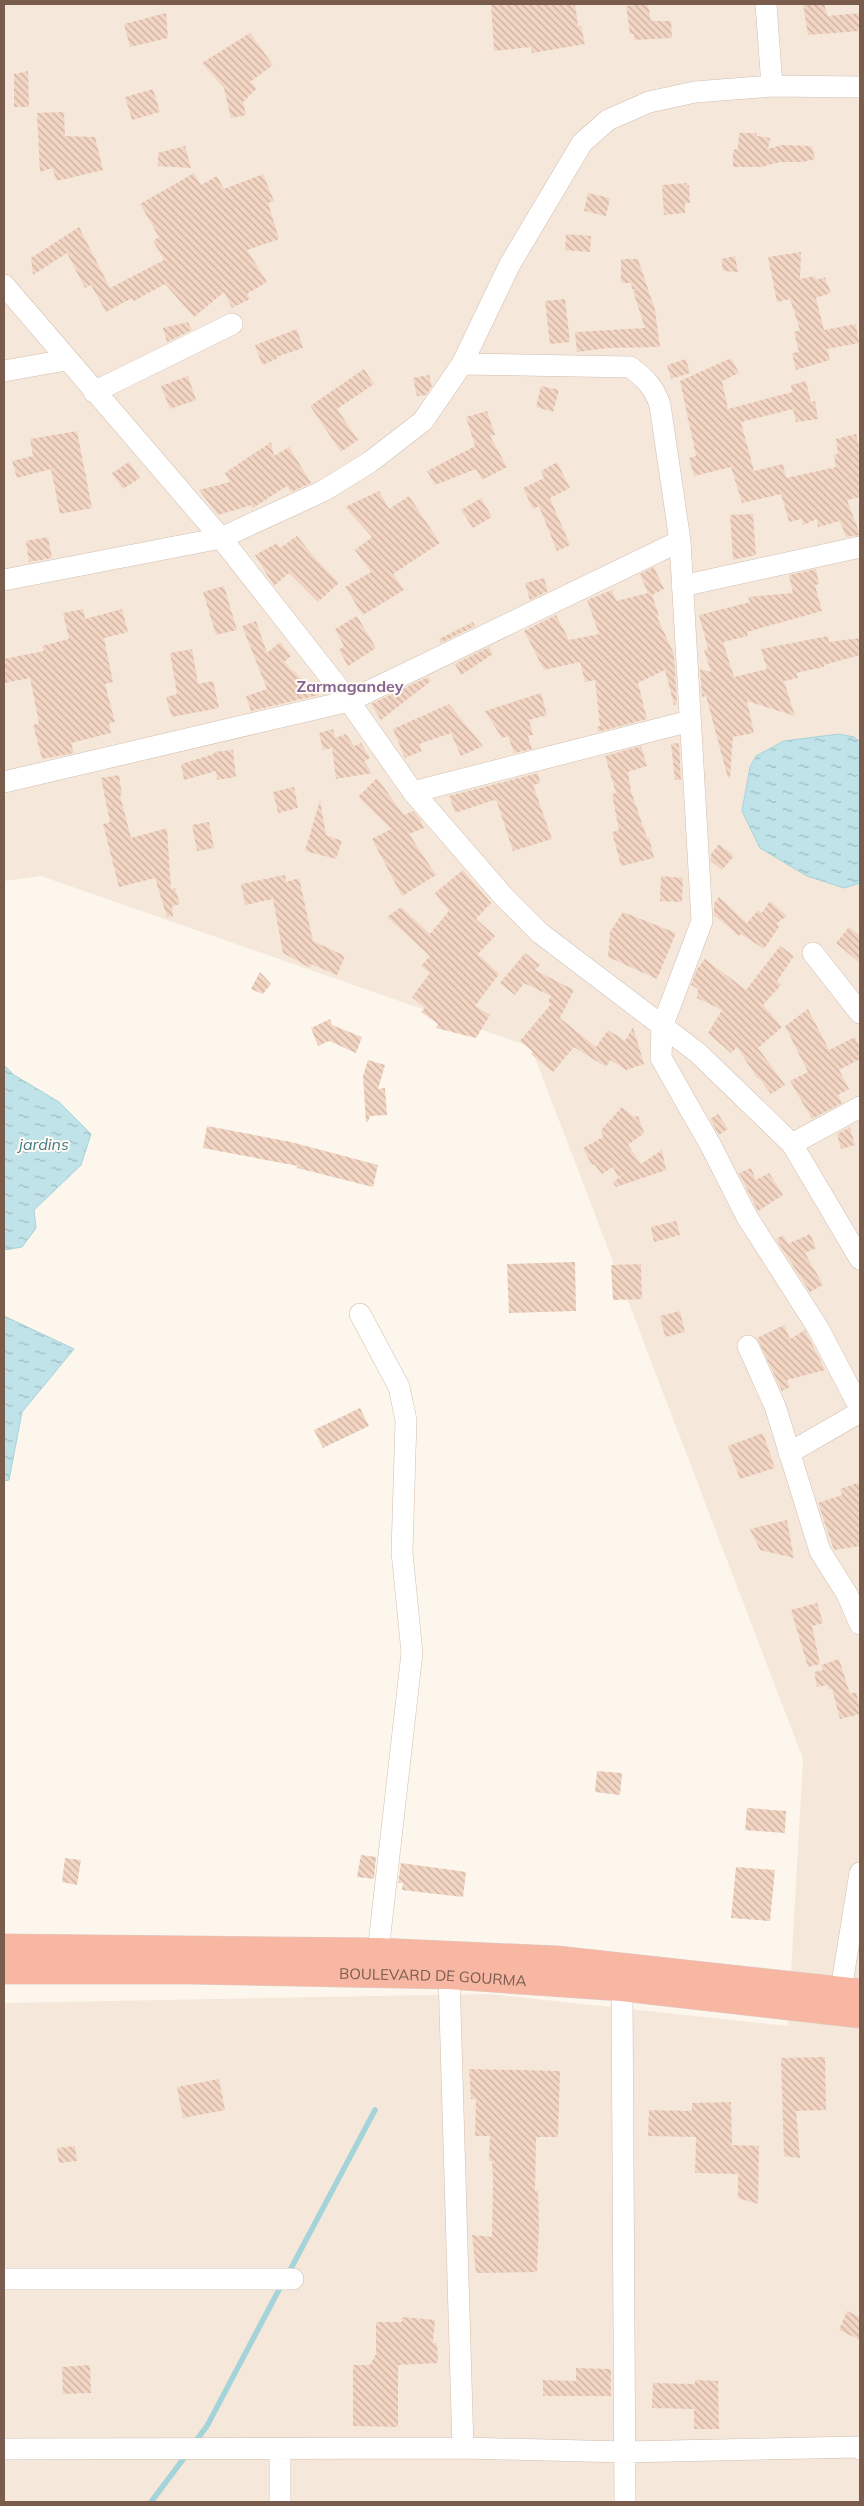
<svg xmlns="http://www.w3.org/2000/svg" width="864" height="2506" font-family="Mulish,sans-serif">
	<defs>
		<pattern id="water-ripples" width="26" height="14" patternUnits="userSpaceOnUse" patternTransform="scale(1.25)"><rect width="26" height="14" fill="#bfe3e8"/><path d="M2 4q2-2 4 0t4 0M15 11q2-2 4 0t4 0" fill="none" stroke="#a0bbbe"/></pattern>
		<pattern id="building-back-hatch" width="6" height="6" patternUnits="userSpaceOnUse" patternTransform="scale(1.25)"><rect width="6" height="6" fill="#f3d5c3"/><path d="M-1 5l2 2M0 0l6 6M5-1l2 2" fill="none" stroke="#cab0a1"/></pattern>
	</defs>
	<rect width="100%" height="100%" fill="#fdf6ec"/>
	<path fill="#f5e8da" d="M4,4h856v2498h-856v-499l486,-9 298,32 15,-267 -272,-712 -490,-171 -37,5z"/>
	<path fill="url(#water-ripples)" stroke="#a5d3da" d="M839,734l15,3 6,5v141l-16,5 -37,-12 -47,-28 -18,-37 8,-44 6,-11 28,-15z
		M4,1065l10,10 45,27 32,32 -10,31 -47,45 2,18 -14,19 -18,3z
		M4,1316l70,33 -52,63 -13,68 -5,1z"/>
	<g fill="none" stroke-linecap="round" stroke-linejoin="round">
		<path stroke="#a5d3da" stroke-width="5.5" d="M288,2274l87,-164
			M195,2442l12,-16 75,-142
			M151,2502l36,-48"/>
	</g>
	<path fill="url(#building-back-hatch)" d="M491,4h84l3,22h3l4,18 -53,9 -1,-6 -37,4z
		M648,4l3,17h20l1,17 -38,2v-6h-4l-4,-28z
		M803,4h21l4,12 32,-3v18l-52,4z
		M166,13l2,25 -38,9 -6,-23z
		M250,33l23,32 -23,17 7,6 -14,14 3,13 -15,3 -7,-30 -22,-25z
		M28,71l1,36h-15v-33z
		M153,89l7,23 -28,8 -7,-23z
		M64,112l1,24 30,1 8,33 -46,11 -5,-13 -12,4 -3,-59z
		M739,133h17l1,3 13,2 -2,11 14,-4 30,1 3,13 -12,3h-23l-19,5h-28v-17l5,-1z
		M185,146l6,22 -33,-2v-13z
		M194,173l7,12 16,-9 7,13 39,-15 11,27 -6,2 11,36 -32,11 20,32 -20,12 3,5 -18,9 -8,-16 -30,25 -29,-33 -31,17 -2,-3 -26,14 -15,-27 -6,3 -18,-35 -34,22 -2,-17 48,-31 31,61 54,-28 -11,-19 6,-4 -19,-33z
		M687,183l-1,3 3,-1 1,18h-5v10l-21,2 -2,-30z
		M588,193l22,5 -4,18 -22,-5z
		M566,234l25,2 -1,16 -25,-2z
		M801,252l-1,27 15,-3 1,4 9,-3 6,16 -15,5 8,32 32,-6 3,19 -32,6 3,11 -34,10 -4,-17 7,-1 -5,-20 6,-2 -10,-31 -13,3 -9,-45z
		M735,256l3,16 -15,-1 -2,-12z
		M621,259h17l17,51 5,37 -53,1 -30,4 -2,-20 70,-4 -12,-37 4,-1 -5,-1 -1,-6h-10z
		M565,299l5,43 -20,2 -5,-43z
		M188,322l4,8 -25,12 -4,-14z
		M297,329l6,19 -27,9 1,2 -15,6 -7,-20z
		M731,358l8,15 -17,8 6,28 64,-17 -1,-7 15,-4 5,21 4,-1 3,18 -22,3 -3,-13 -52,13 13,49 29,-7 3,14 50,-11 -2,-12 4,-1 -2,-15 20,-5 4,16v47l-13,3 13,35 -14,2 -6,-16 -22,6 -1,-8 -14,6 -1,-6 -13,3 -8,-28 -39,9 -11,-36 -37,9 -5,-18 7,-2 -16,-75z
		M686,359l4,14 -19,6 -4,-14z
		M364,369l10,15 -37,25 21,31 -17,12 -31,-46z
		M429,375l3,11 -6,9 -9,1 -4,-18z
		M188,376l8,24 -26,9 -9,-23z
		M541,386l18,4 -6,22 -17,-5z
		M487,411l8,24 -5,1 17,31 -25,13 -6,-11 -41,16 -8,-14 48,-25 -9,-29z
		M77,431l15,77 -32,6 -9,-45 -34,9 -5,-17 21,-5 -3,-17z
		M271,442l3,14 15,-9 22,36 -20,9 -4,-6 -34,22 -1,-3 -34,10 -19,-25 31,-8 -5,-9z
		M129,462l11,16 -17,11 -11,-16z
		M557,462l13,26 -20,10 20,47 -13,6 -18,-45 -6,3 -10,-21 21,-10 -3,-7z
		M379,491l10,18 20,-13 31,47 -47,31 11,16 -41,25 -18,-28 26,-15 -16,-22 17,-13 -27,-30z
		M481,498l11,19 -19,11 -12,-18z
		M753,514l3,41 -23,5 -3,-45z
		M297,536l17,21 25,26 -21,19 -29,-29 -15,13 -19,-31 22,-12 3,5z
		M48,537l4,21 -23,4 -3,-21z
		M654,567l10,22 -12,6 7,21 -2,1 17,37 3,50 -3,1 -9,-35 -27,13 9,36 -49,13 -1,-5 3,-1 -5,-46 -10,2 -5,-20 -36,8 -20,-39 32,-16 13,25 30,-6 -12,-34 25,-10 4,11 32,-8 -8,-19z
		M816,569l3,15 -4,1 7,26 -75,21 1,4 -25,6 11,35 33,-8 -6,-20 67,-13 1,6 31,-4v17l-36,10v2l-28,6 2,5 -14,3 11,35 -48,-15 7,32 -21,4 -3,41h-2l-22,-82 -4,1 -2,-28 11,3 -7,-22 4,-1 -9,-34 51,-13 -2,-5 45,-4 -4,-18z
		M544,578l4,13 -18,9 -5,-17z
		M224,586l13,44 -21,5 -13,-43z
		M83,609l2,10 37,-10 6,23 -24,6 9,44 -8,2 10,38 -6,1 2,10 -40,10 3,10 -32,6 -9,-34 6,-2 -9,-45 -26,5v-24l40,-8 -2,-5 27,-7 -6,-26z
		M357,616l19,32 -28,18 -9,-16 5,-4 -9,-17z
		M256,621l11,32 13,-11 11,14 -7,6 35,33 -68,16 -5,-15 21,-7 -25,-63z
		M473,622l2,4 -34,17 -2,-4z
		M489,647l4,7 -32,21 -6,-11z
		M192,649l6,35 15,-3 6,27 -47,9 -6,-20 11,-3 -7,-41z
		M428,677l3,4 -50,39 -10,-16z
		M541,693l6,22 -18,5 4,15 -5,1 4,13 -18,4 -6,-17 -6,2 -17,-27z
		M449,704l34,42 -22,10 -10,-23 -32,11 3,7 -17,7 -12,-29z
		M333,729l2,9 11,-4 8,12 7,-3 9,15 -6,3 8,12 -36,6 -4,-31 -9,2 -4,-17z
		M679,743l2,37h-6l-4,-36z
		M641,746l6,20 -19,6 3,19 16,47 2,-1 5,21 -33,8 -9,-34 7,-2 -7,-36 4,-1 -11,-37z
		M233,750l3,27 -19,3 -1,-9 -32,9 -3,-16 33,-10v-2z
		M538,773l2,10 -7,2 19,54 -39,12 -16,-49 -3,-2 -39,13 -6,-17z
		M119,775l3,20h-2l11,43 36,-10 4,61 4,-1 5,16 -8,2 1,10 -6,1 -12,-39 -36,9 -16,-63 7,-2 -9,-44z
		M377,778l27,37 9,-4 7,8 4,9 -15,6 27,41 -34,21 -30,-57 19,-10 -33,-32z
		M294,787l4,21 -20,5 -5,-21z
		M320,800l6,35 16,6 -6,18 -31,-8z
		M209,822l5,26 -17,3 -5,-26z
		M719,844l15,12 -12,14 -11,-9v-7z
		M463,870l28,33 -15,16 19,17 -17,18 21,20 -24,32 15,9 -14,23 -40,-10 2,-4 -17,-12 4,-4 -13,-11 18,-24 -9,-7 9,-10 -43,-39 14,-10 29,27 19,-23 -14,-18z
		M285,875l1,7 13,-4 14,63 32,15 -8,19 -26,-11 -1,4 -27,-15 -10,-54 -28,6 -4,-21z
		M661,876l22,2 -1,24 -22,-1z
		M719,897l28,26 11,-13 4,3 8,-12 17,15 -10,7 2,4 -15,22 -23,-15 -2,2 -25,-21v-11z
		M623,912l53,21 -19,46 -49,-22 2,-25z
		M849,927l11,9v27l-24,-20z
		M780,946l14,10 -17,25 4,4 -18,20 19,22 -24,21 27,37 -14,9 -11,-15h-2l-21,-32 -6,6 -23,-20 14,-23 -25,-12 1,-9 -7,-4 6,-16 8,-10 41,31z
		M525,953l15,12 -5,5 39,20 -14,28 36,29 12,-17 17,11 8,-14 11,37 -18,6 -16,-10 -4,7 -32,-20 -21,25 -22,-18 2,-2 -13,-11 31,-37 -3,-2 3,-6 -27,-13 -9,12 -15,-12z
		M260,972l11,12 -8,10 -12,-5z
		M808,1009l21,41 26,-13 5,11v11l-21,11 10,19 -11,6 4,8 -30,16 -22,-38 18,-9 -23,-46z
		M330,1019l2,6 30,12 -6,16 -27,-12 -11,5 -7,-18z
		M368,1060l17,5 -7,24 7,-1 2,27 -17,1 -2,6h-2l-3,-46z
		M622,1107l12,10 4,-1 6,17 -16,12 13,19 21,-14 4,20 -50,17 -3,-5 13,-9 -8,4 -5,-10 -11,7 -8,-10 -2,1 -9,-17 20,-11 -2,-7z
		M718,1114l10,15 -9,6 -9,-16z
		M207,1126l84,16 87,23 -5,22 -76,-19 1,-2 -95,-18z
		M850,1127l5,18 -14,4 -4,-15z
		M751,1168l5,12 13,-7 14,22 -25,16 -19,-38z
		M676,1221l4,14 -26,7 -3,-15z
		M810,1234l6,14 -11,5 18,32 -13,7 -34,-53 7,-4 5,9z
		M575,1262l1,49 -67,2 -2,-49z
		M641,1264l1,35 -29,1 -2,-35z
		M680,1311l5,21 -20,5 -5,-21z
		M784,1325l6,14 15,-9 20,40 -38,10 3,7 -8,4 -25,-53z
		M360,1408l9,18 -46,22 -9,-18z
		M763,1433l12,35 -35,11 -12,-33z
		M860,1482v64l-26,4 -16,-47 24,-8 -2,-6z
		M787,1520l7,38 -34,-8 -10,-21z
		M817,1603l6,20 -11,3 8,38 -12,3 -17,-57z
		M839,1659l11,35 6,-2 4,16v6l-20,5 -8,-30 -3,1 -2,-5 -10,2 -3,-15 9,-2 -2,-5z
		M597,1771l25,2 -2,22 -25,-3z
		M747,1808l39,3 -1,22 -40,-3z
		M361,1855l15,2 -2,22 -17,-2z
		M65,1858l16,2 -4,25 -15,-3z
		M401,1863l65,9 -3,25 -61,-7 1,-7h-5z
		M736,1867l39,3 -5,51 -39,-3z
		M825,2057l1,53 -30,1 4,47 -16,-2 -3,-98z
		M469,2069l91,2 -2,66h-22l-1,54h3l1,35 -2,46 -61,1 -4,-38 20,2 1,-58 -1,-18h-3l1,-25h-15l1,-37h-5z
		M219,2079l6,31 -42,8 -6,-31z
		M731,2102l1,43 27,1 -1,58 -20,-6v-24l-43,-1 1,-36 -48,-1 1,-26 43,1v-8z
		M75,2146l2,15 -18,2 -2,-15z
		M847,2311l13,6v23l-21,-10z
		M402,2317l33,3 -2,23h4l1,20 -40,2v62l-45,-1v-61h17l6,-11v-32h26z
		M90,2365l1,28 -28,1 -1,-27z
		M576,2368l35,1v27h-68v-16l33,1z
		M695,2380l23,1 1,48h-25v-20l-42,-1 1,-25 42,1z"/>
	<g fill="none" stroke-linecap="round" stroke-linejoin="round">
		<defs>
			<path id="minor" d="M766,4l6,82
				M4,285l217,253 128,163 64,91 92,106 35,35 158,120 94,91 68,115
				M462,364l168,3c15,11 24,20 30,38l20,136 22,380 -40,106 -1,31 50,88 36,71 71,111 42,80
				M4,371l62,-11
				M94,392l138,-68
				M4,580l217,-42 102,-47 47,-29 53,-41 39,-57 48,-100 72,-121 26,-23 41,-18 46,-10 77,-6 88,1
				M682,586l178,-39
				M4,782l345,-81 331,-160
				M413,792l277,-71
				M813,953l47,60
				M792,1144l68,-37
				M360,1314l39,73 7,33 -4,132 10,101 -34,299
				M748,1346l27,60 45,145 27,43 13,30
				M789,1453l71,-41
				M449,1975l14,473
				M622,1987l3,515
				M841,1990l19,-117
				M4,2279h289
				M4,2449l459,-1 161,4 234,-5 2,2
				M280,2502v-53"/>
			<g id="highway">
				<path d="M4,1948l374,4 179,8 303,33"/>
				<path id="s1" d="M4,1970h186l259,5 173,12 238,27"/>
			</g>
		</defs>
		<use href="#minor" stroke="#d1beb0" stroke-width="22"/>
		<use href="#highway" stroke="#dad1cd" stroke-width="29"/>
		<use href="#minor" stroke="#fff" stroke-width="21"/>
		<use href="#highway" stroke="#f7b7a3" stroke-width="28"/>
	</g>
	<g text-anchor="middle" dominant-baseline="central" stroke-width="4" stroke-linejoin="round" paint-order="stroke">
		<g font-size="15" fill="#7a5c4d" stroke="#fffaf3">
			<text stroke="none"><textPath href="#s1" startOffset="429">BOULEVARD DE GOURMA</textPath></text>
		</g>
		<g font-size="16" font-weight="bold" fill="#846695" stroke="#fffaf3">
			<text x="350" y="686">Zarmagandey</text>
		</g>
		<g font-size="16" font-style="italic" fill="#437c86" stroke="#fffaf3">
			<text x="44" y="1144">jardins</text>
		</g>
	</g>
	<rect width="864" height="2506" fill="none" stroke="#7a5c4d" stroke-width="10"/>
</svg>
